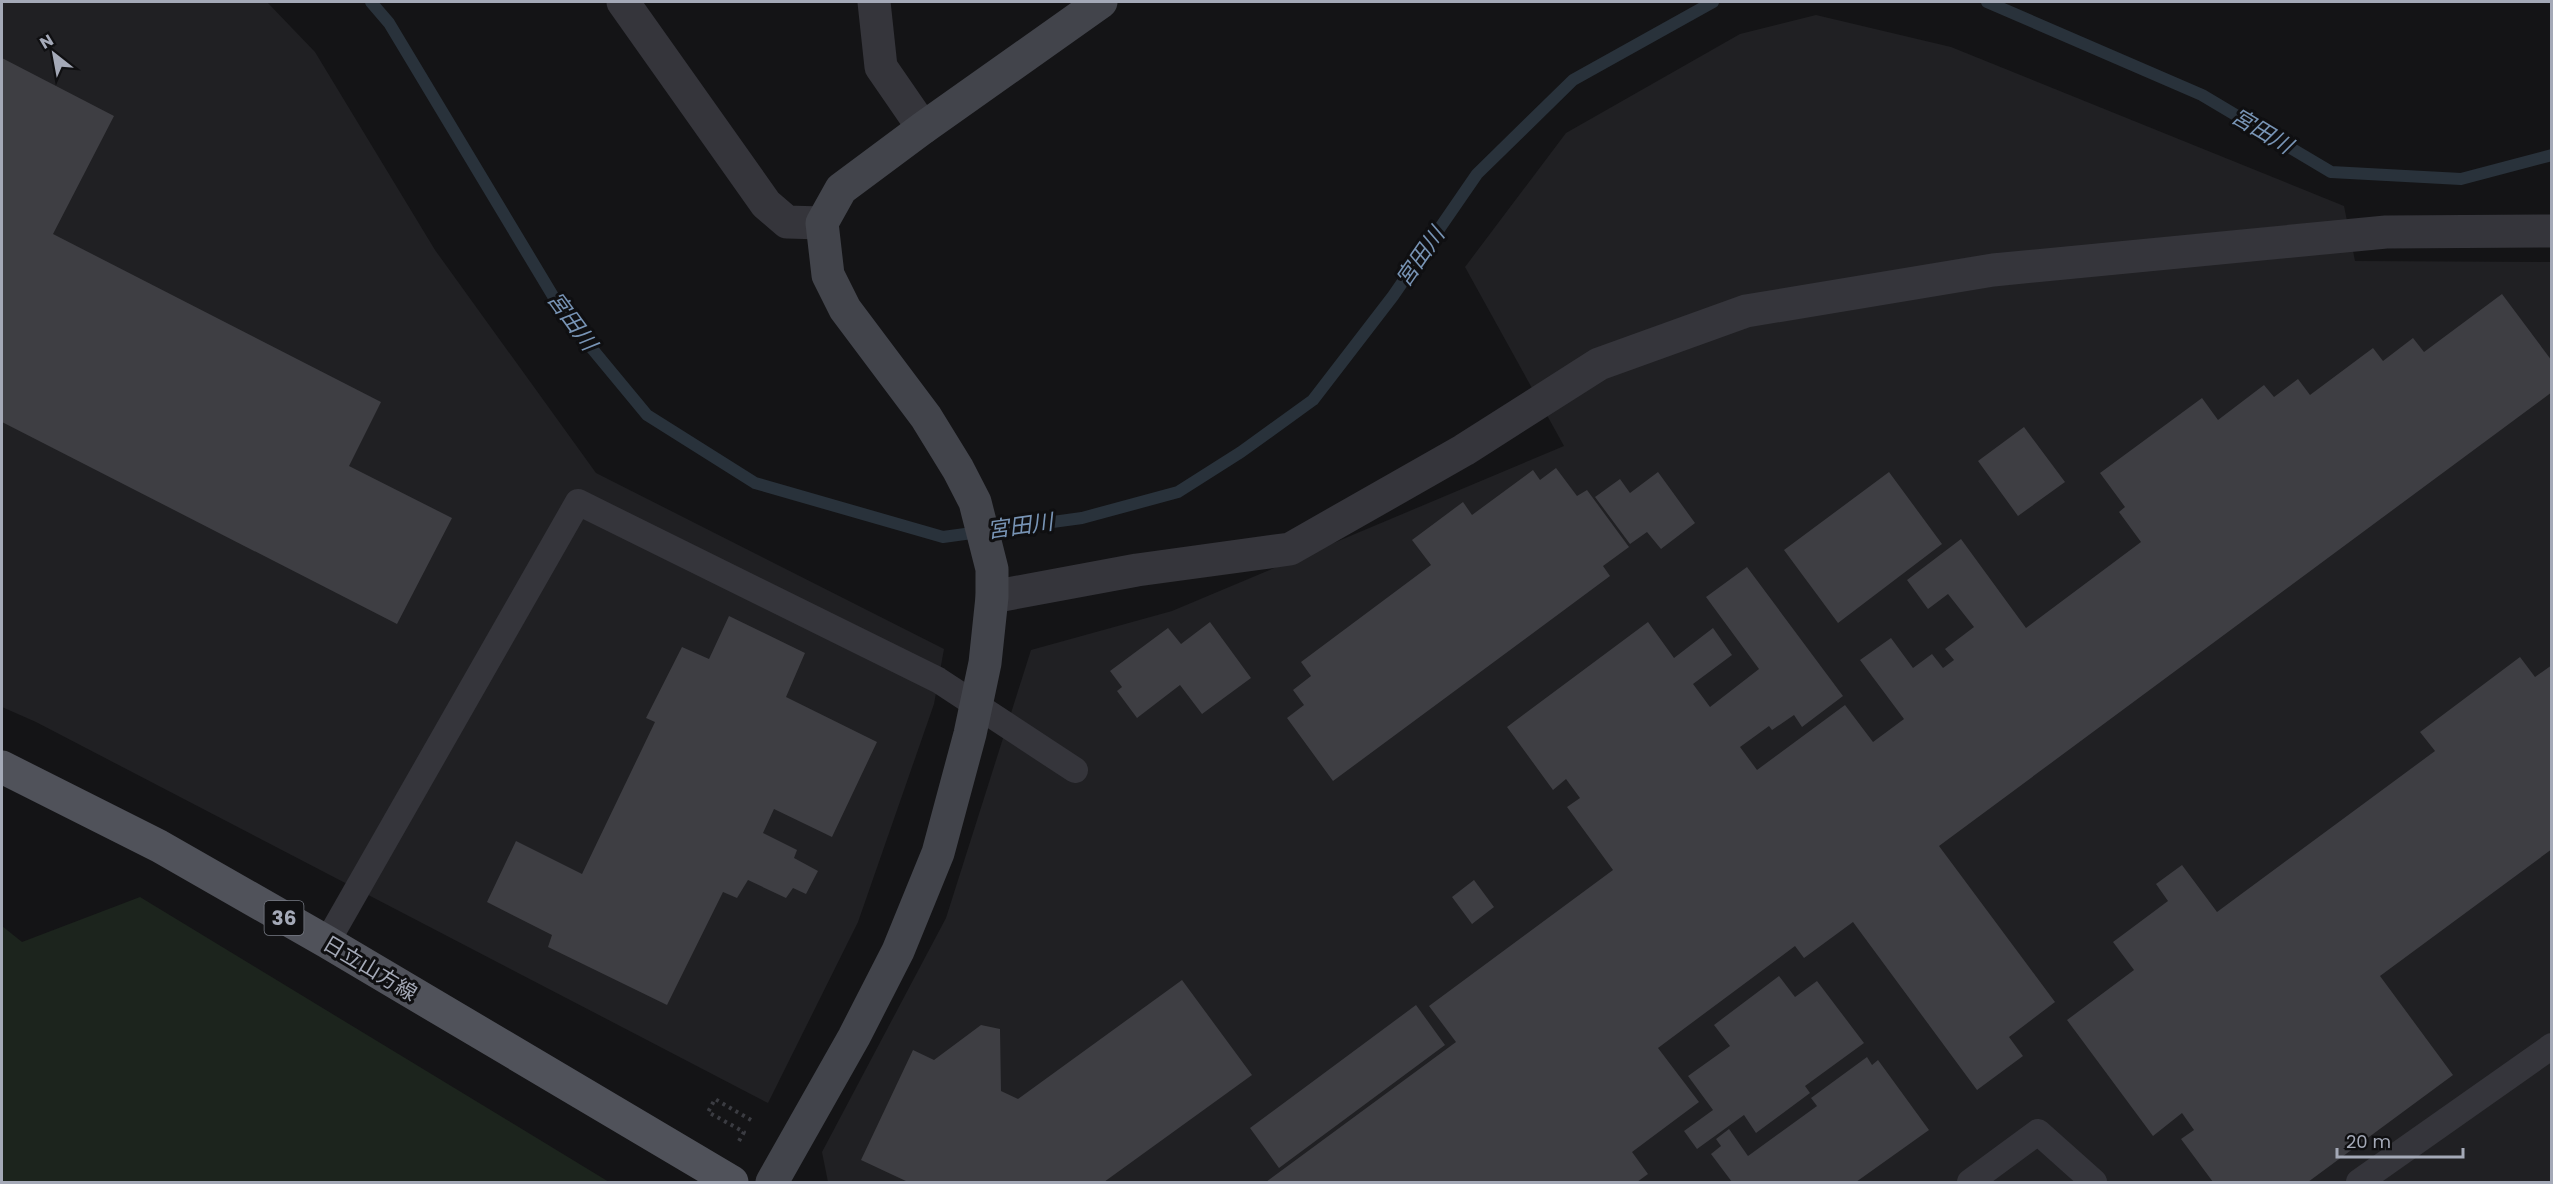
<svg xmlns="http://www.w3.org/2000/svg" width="2553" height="1184" font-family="Poppins,'Noto Sans JP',sans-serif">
	<rect width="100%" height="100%" fill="#141416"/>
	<path fill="#202023" d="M2,2h265l48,50 120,198 161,223 348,176 -10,55 -76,218 -90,181 -732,-381 -34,-15z
		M1816,15l135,32 393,159 11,55 196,1v920h-1723l-6,-30 124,-234 85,-268 141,-39 392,-165 -99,-179 101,-134 174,-99z"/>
	<path fill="#1c241d" d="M140,897l469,285h-607v-256l20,16z"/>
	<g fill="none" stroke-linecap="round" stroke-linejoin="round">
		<path stroke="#29323b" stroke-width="12" d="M371,2l18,21 176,293 82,99 108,68 188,54 139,-19 96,-26 63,-40 72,-52 80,-104 84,-122 96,-94 140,-78
			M1987,2l215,93 129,77 130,7 91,-24"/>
	</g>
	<path fill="#3e3e43" d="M2,58l112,58 -61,118 328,168 -32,64 103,52 -55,106 -395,-202z
		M2502,294l50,67v31l-613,454 116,156 -46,35 14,19 -46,34 -124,-168 -49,36 -9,-12 -137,102 41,54 -67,50 16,22 -11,8h-371l190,-140 -27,-36 184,-136 -46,-63 13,-9 -14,-19 -13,11 -46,-63 141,-105 26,36 39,-30 19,27 -39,29 17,23 49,-38 -53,-72 41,-30 96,129 -41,31 -8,-12 -22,15 -3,-4 -29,21 17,23 88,-65 28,37 31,-23 -44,-59 31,-22 22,30 19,-14 11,14 11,-8 -9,-11 29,-22 -26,-33 -20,15 -21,-29 54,-41 65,89 115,-86 -22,-30 6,-5 -25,-34 102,-75 16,22 46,-35 10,12 24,-18 12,16 63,-47 10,13 30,-23 11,14z
		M2024,427l41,55 -47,34 -40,-55z
		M1556,468l21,28 10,-6 42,57 -26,19 7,10 -277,205 -46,-63 17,-13 -11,-15 18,-14 -10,-14 130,-97 -19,-25 51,-38 9,13 61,-45 7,10z
		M1658,472l37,51 -34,26 -14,-17 -17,12 -35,-47 25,-18 10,14z
		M1889,472l53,72 -104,79 -54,-73z
		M729,616l76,37 -19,44 91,45 -45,95 -58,-28 -11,24 34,17 -3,8 24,13 -12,23 -13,-6 -7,10 -38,-18 -11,18 -14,-6 -56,113 -119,-58 4,-12 -65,-33 29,-61 66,33 73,-152 -9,-4 36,-71 27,12z
		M1210,622l41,56 -49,36 -22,-29 -43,33 -20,-27 5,-4 -12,-16 58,-43 13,16z
		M2520,657l15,20 17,-12v184l-172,127 73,99 -145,107h-95l-32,-43 13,-9 -12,-17 -29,23 -86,-116 67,-50 -21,-28 55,-41 -12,-17 26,-19 35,47 218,-161 -15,-19z
		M1474,880l20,27 -22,17 -20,-27z
		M1779,976l16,21 22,-16 47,62 -59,43 5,7 -54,40 -12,-18 -47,34 -13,-18 29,-21 -25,-34 42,-30 -16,-21z
		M1182,980l70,95 -148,107h-196l-47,-22 52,-110 21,10 47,-35 19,4 1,62 17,8z
		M1416,1005l29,40 -166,123 -29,-40z
		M1867,1057l5,8 6,-5 51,70 -73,52h-124l-21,-28 10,-8 -5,-7 13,-10 19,27 69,-50 -6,-8z"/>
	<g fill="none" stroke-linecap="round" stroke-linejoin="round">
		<path stroke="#3b3c42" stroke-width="4" stroke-dasharray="3 4.5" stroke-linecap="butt" d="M739,1141l5,-9 -36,-20 7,-13 36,21"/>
		<path stroke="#35353b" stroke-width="26" d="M327,942l251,-440 360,178 137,90
			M1970,1182l68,-50 56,50
			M2359,1182l193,-136"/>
		<path stroke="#35353b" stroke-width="33" d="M623,2l143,202 21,18 35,1
			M874,2l7,65 42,61
			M992,597l145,-27 153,-21 174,-99 135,-86 147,-53 247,-41 393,-38 166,-1"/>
		<path stroke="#42444b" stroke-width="33" d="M772,1182l82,-145 44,-86 40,-98 32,-119 15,-71 7,-66v-28l-17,-67 -17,-33 -32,-52 -81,-108 -17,-34 -6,-52 19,-34 82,-61 178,-126"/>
		<path stroke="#50525a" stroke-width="33" d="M2,767l157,79 168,96 405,240"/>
	</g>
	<g text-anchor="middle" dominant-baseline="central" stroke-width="6" stroke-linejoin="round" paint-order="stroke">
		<rect fill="#0f0f11" stroke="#777b85" stroke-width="1.5" x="264.5" y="901" width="39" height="34" rx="4.5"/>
		<g font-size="20" font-weight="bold" fill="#a4a9b7">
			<text x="284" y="918">36</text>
		</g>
		<g font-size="21" fill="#a4a9b7" stroke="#0f0f11">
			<text transform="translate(370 968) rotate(31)">日立山方線</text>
		</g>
		<g font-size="22" font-style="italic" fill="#7894b5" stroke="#0f0f11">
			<text transform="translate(2262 131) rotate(31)">宮田川</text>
			<text transform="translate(1420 257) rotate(-55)">宮田川</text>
			<text transform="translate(572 321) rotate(54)">宮田川</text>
			<text transform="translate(1020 526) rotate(-8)">宮田川</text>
		</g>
	</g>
	<rect width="2553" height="1184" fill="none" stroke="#a4a9b7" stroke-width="6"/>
	<g transform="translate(54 54) rotate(329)" stroke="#0f0f11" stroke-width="4.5" paint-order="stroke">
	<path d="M0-4.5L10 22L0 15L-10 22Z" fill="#a4a9b7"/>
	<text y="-9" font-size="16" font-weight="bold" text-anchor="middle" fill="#a4a9b7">N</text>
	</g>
	<path d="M2337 1148v9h126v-9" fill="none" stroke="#a4a9b7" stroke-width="3"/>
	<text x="2346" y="1148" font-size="18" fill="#a4a9b7" stroke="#0f0f11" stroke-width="4.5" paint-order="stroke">20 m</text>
</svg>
